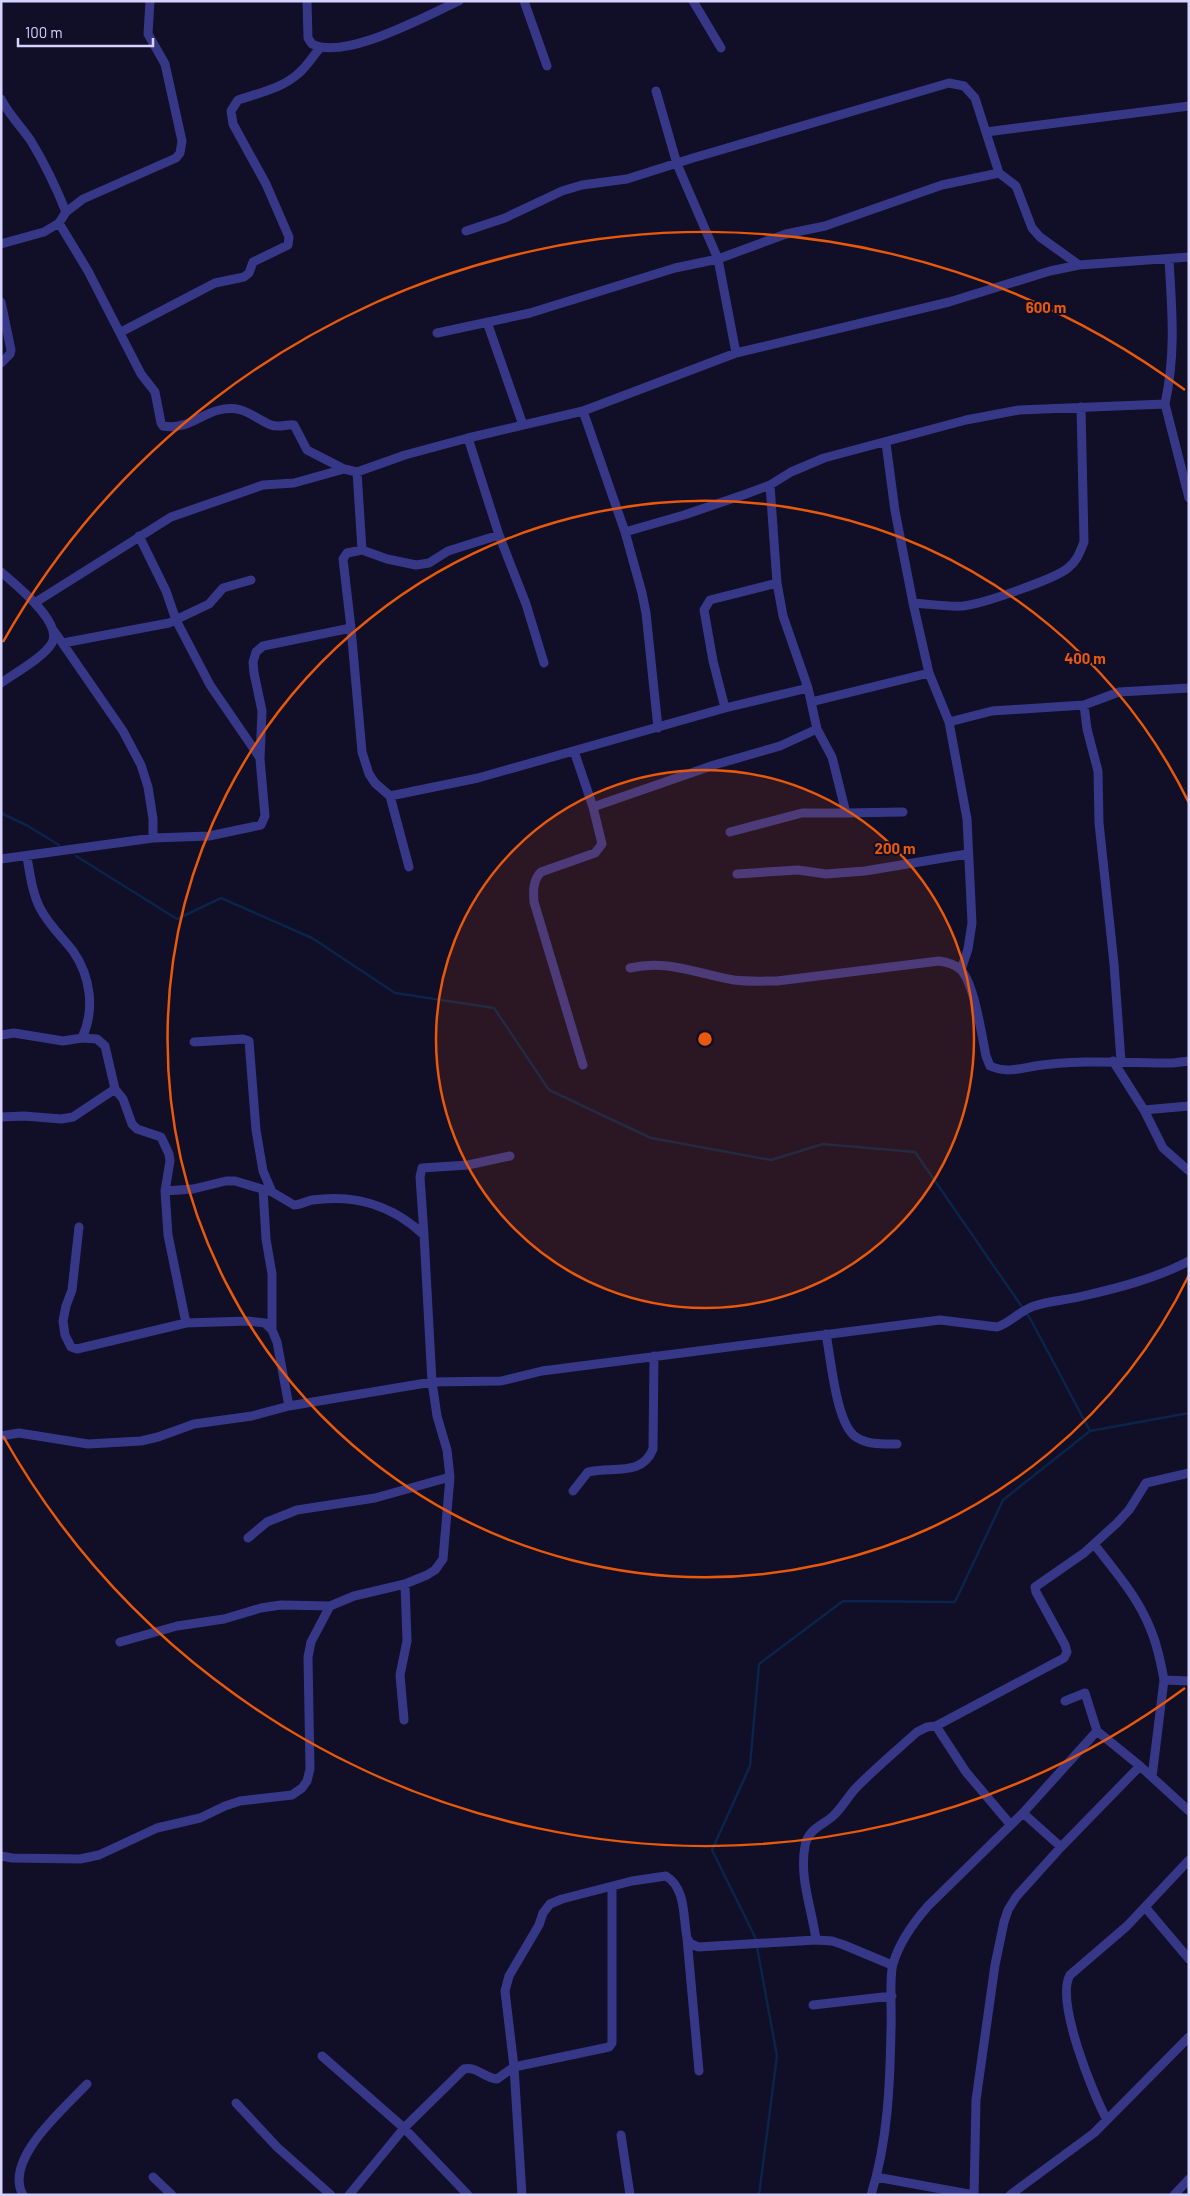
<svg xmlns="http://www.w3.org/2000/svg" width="1190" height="2196" font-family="Barlow,sans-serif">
	<rect width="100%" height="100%" fill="#110e27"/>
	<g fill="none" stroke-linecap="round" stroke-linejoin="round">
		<path stroke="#0a244a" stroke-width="2.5" d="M1,813l27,13 31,19
			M76,856l101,63 44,-21 91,40 83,55 99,15 55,82 102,48 120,22 52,-16 92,8 116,168 59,111
			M757,1941l-45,-91 38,-84 9,-102 84,-63 112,1 48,-102 87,-69 99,-18
			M757,1947l20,109 -18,139"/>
		<path stroke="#373788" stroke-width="9" d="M307,1l1,37 4,6c33,17 113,-28 147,-43
			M524,1l23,65
			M693,1l28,47
			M1,99c8,16 20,27 30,42 14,23 25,46 35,71
			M986,132l203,-26
			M999,173l17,13 16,42 8,9 39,28
			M59,223l29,48 53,103 14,18 6,31 2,3c24,4 36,-11 56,-16 24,-6 33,7 52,15 7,3 16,-1 23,0l13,25 37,19 13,3 5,78
			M466,231l39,-13 57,-27 20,-6 45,-6 66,-21 256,-75 15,3 11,12 24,75 -57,12 -117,41 -39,8 -68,25 -41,-95 -21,-73
			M1,244l43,-12 15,-9 7,-11 17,-13 93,-41 4,-5 2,-12 -17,-77 -17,-30 2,-33
			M1169,260c3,51 7,93 -4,144l-146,6 -53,10 -142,38 -33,14 -21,13 -24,9 -62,21 -59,17 -42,-121 153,-58 213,-51 101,-31 29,-6 110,-8
			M1,302l10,48 -1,4 -9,9
			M487,322l36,103
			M121,332l94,-49 29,-6 5,-4 4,-11 35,-17 1,-8 -23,-53 -33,-60 -2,-13 7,-11c21,-7 45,-12 61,-27 8,-7 14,-17 21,-25
			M437,333l93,-20 145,-45 43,-9 18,94
			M1165,404l24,94
			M886,443l9,68 18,92 16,70 20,49 18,97 5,104 -4,26 -7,21
			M357,472l48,-17 63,-17
			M625,532l17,61 4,20 12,115
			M499,535l27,69 18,59
			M139,536l27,55 10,29 34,65 50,73
			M1,572c14,12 62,50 51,71 -8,14 -37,30 -51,40
			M36,602l135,-85 92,-32 31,-2 50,-14
			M913,603c16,1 34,4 50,3 19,-2 92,-27 105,-38 9,-7 12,-16 16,-26l-3,-135
			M351,628l11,124 7,22 6,9 15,13
			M63,643l106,-20 40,-19 14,-16 28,-8
			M811,702l118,-29
			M1084,705l3,24 11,42 1,52 15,141 7,97
			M725,708l-12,-47 -9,-51 6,-10 67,-17
			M949,722l43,-11 92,-6 35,-13 70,-4
			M574,751l19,56 9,37 -7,9 -54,19c-8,8 -8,19 -7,30l49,163
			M593,807l121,-42 66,-19 37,-17
			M846,813l57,-1
			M730,832l72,-19h44l-14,-56 -15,-28 -9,-41
			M153,838l56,-2 52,-11 4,-9 -5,-57 2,-48 -8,-38 -1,-11 3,-10 7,-6 88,-18 -8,-69 4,-6 15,-3 25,9 29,6 13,-2 19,-12 51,-16 -31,-97 115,-27
			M27,857c3,17 5,35 13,51 8,16 22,29 33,43 18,26 22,59 9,87
			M1,859l152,-21v-19l-5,-32 -7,-22 -18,-34 -69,-100
			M409,867l-19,-71 88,-18 247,-70 83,-20 -25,-72 -6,-33 -7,-98
			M737,874l61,-4 28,4 39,-3 102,-17
			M630,968c38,-9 67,6 104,12 15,2 29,1 43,1l162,-20c8,1 15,3 21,8 14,12 22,68 26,87l4,10c16,7 29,3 45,0 46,-7 91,-3 138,-3l16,-2
			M1,1035l13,-2 49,8 19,-3 15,1 8,7 10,43 8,10 9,25 5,5 24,8 8,17 1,7 -5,30 3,44 18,88
			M194,1042l49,-3 6,2 7,89 7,41 9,21
			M1113,1061l31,49 19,38 26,23
			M1144,1110l45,-4
			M1,1117l23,-1 37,3 12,-2 42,-28
			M263,1190l3,49 6,35v56
			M79,1227l-7,63 -6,16 -3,15 2,14 6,12 6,2 109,-26 62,-2 17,2 7,7 5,12 12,64
			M424,1235l-4,-58 2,-9 46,-3 42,-9
			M826,1334c5,25 10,90 30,103 12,8 27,7 41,7
			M1,1436l18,-3 69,11 53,-3 17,-4 36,-13 58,-8 37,-10 143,-24 69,-1 41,-10 398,-51 57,7c14,-4 22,-16 37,-21 15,-5 33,-6 49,-10 35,-8 74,-18 106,-35
			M573,1491l15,-19c24,-6 54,5 65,-23l1,-93
			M248,1538l19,-16 30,-12 78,-12 75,-21
			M1094,1544c20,26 44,53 56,84 7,16 11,35 14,52
			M120,1642l57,-16 47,-7 37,-11 20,-3 49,1
			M1065,1701l20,-8 12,38 43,35 49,45
			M404,1720l-4,-45 7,-34 -2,-57
			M936,1726l30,46 44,52
			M1152,1777l12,-97 25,1
			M1023,1813l38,34
			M1,1856l11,2 68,1 19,-4 58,-27 43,-10 25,-12 15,-5 52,-6 10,-7 5,-7 3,-12 -2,-112 3,-15 19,-36 24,-10 51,-12 22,-9 8,-5 8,-11 7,-82 -3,-27 -10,-34 -5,-34 -8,-147c-32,-30 -68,-41 -112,-35 -6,1 -11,5 -18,5l-22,-13 -37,-11h-9l-33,8 -28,2
			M1145,1907l44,52
			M687,1938l12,133
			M816,1940c-4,-31 -17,-62 -11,-94 3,-17 17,-20 28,-30 8,-7 14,-18 22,-27 19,-20 41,-38 62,-57l10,-5 9,-1 128,-68 3,-6 -2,-7 -29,-53 -1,-5 49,-34 32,-29 13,-14 17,-27 43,-10
			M813,2005l79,-9
			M322,2056l82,72 64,67
			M236,2103l41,44 54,48
			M1107,2120c-14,-26 -52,-119 -37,-145l57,-49 62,-66
			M621,2135l9,60
			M153,2177l19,18
			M876,2177l98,18
			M23,2195c-20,-36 42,-87 64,-111
			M349,2195l55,-67 60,-59c13,-3 20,9 33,10l17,-12 95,-20 3,-4v-156
			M522,2195l-8,-128 -9,-76 4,-15 30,-51 4,-12 7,-9 12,-5 70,-18 34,-5c20,12 17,41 21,62l3,5 8,4 118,-7 16,1 12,4 48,20
			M871,2195c17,-54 19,-111 20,-166 1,-15 -2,-53 2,-65 6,-21 21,-42 35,-58l95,-93 74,-82
			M974,2195l2,-95 19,-135 9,-43 4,-12 8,-13 45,-50 79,-81
			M1010,2195l84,-62 95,-96
			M1174,2195l15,-16"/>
	</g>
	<circle cx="705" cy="1039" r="269" fill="#e8590c" fill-opacity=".12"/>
	<g fill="none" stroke="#e8590c" stroke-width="2.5">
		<circle cx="705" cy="1039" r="269"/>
		<path d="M1189 1275A538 538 0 1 1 1189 803"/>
		<path d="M1185 1688A807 807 0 0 1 3 1436M3 642A807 807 0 0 1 1185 390"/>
	</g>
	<circle cx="705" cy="1039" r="8" fill="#e8590c" stroke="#110e27" stroke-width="2.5"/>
	<g font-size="15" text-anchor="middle" font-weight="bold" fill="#e8590c" stroke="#110e27" stroke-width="4" stroke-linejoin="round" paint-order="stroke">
		<text x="1046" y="313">600 m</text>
		<text x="1085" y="664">400 m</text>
		<text x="895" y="854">200 m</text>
	</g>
	<rect width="1190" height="2196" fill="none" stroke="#d7d3ff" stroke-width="5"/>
	<path d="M18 38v8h135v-8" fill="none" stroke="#d7d3ff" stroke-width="2.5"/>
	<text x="25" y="38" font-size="15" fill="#d7d3ff" stroke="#110e27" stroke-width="4" paint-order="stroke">100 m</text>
</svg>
